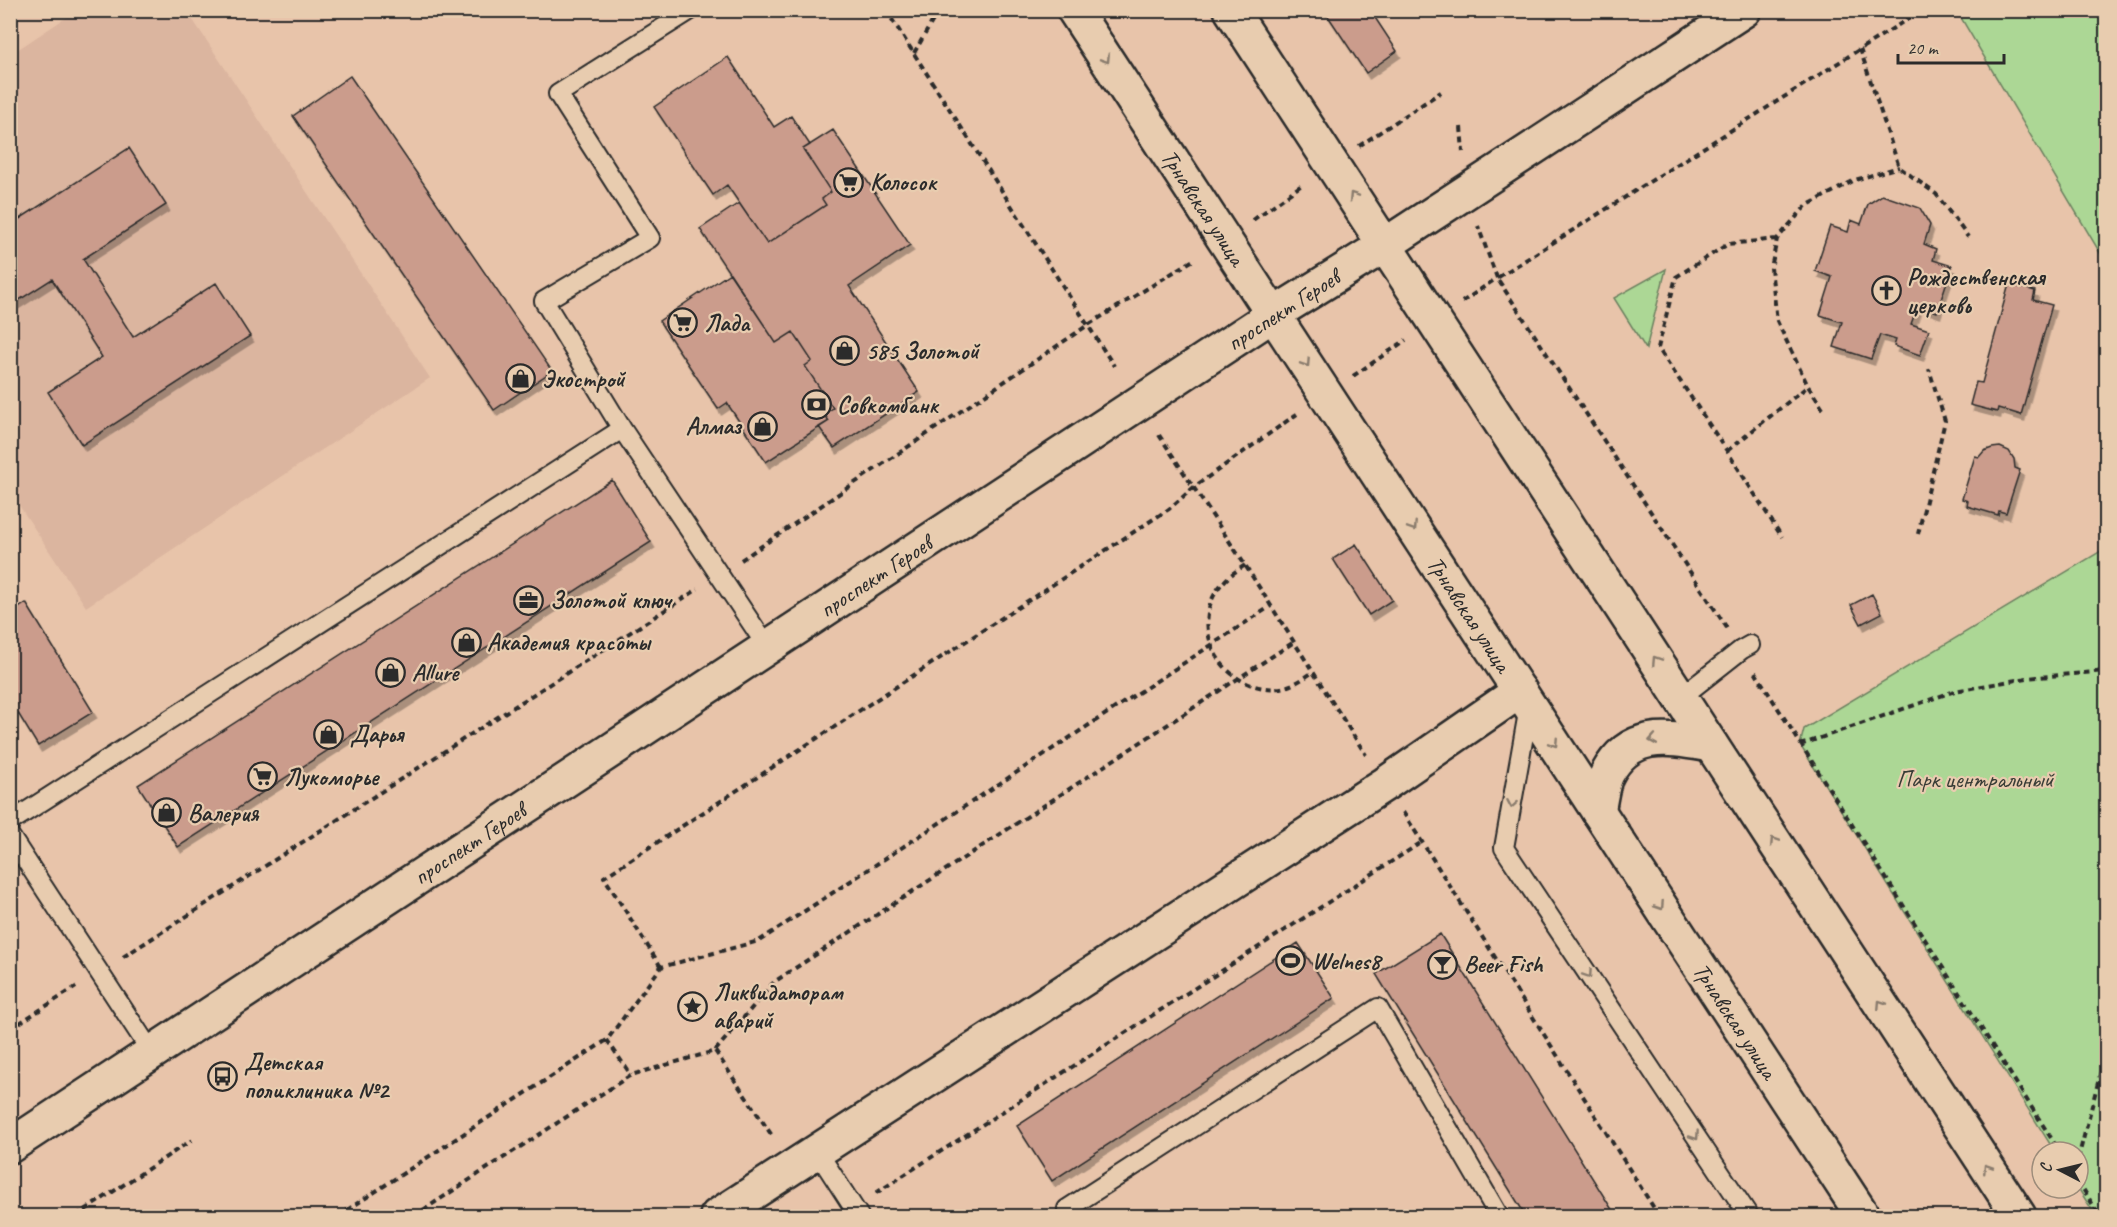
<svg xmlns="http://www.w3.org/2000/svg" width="2117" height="1227" font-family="Caveat,sans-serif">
	<defs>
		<filter id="shadow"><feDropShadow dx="3.5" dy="6" stdDeviation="0" flood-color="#0004"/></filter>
	</defs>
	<rect width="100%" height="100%" fill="#e8c4aa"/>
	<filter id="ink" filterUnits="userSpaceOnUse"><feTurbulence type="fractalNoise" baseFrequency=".0167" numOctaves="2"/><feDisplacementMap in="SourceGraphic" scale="12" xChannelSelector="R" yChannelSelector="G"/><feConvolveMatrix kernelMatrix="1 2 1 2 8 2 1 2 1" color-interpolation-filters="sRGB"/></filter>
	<g filter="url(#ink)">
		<path fill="#dbb59f" d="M76,11h111l243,367 -344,229 -75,-114v-439z"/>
		<path fill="#acd795" stroke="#6c8160" stroke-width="1.5" d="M1957,11h149v252z
			M1666,269l-20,80 -32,-51z
			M2106,548v668h-10l-18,-28v-36h-23l-255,-407 4,-16z"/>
		<path fill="#cb9c8c" stroke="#2b2b2b" stroke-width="1.5" filter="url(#shadow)" d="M1324,10h46l27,41 -31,22z
			M728,57l46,70 17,-11 19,29 -7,4 28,43 -9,7 4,6 -59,39 -40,-59 -14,10 -59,-88z
			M350,76l202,295 -58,39 -201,-294z
			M833,130l77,115 -61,41 70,106 -85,56 -15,-21 10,-6 -5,-7 9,-6 -28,-42 7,-5 -19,-29 -17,11 -76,-114 39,-26 28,41 59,-39 -4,-6 9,-7 -28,-43z
			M129,148l37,57 -83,54 50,78 83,-54 34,53 -168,109 -34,-53 54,-35 -50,-78 -42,27v-81z
			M1882,195l38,13 10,17 -6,19 12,5 -3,11 19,6 -15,46 -19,-7 -7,19 18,6 -9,25 -26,-9 2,-6 -16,-5 -9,24 -37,-12 8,-25 -22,-7 12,-38 -17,-6 15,-45 18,6 3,-12 10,4 7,-20z
			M730,273l46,70 17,-11 19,29 -7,5 28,42 -9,6 5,7 -63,41 -39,-59 -9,6 -59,-88z
			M2009,284l26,7 -2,9 19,5 -31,110 -23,-7 -1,4 -27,-7 6,-23 6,1z
			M2000,447l9,4 5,8 1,9 5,2 -14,43 -7,-2 -1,4 -31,-9 1,-5 -6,-2 13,-43 4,1 5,-6 8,-3z
			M612,480l39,62 -473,305 -40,-62z
			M1356,544l36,56 -23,15 -36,-56z
			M1872,594l10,19 -21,11 -10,-19z
			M26,603l67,109 -55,34 -28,-46v-87z
			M1440,934l176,282h-90l-150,-242z
			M1298,943l36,55 -282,183 -35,-55z"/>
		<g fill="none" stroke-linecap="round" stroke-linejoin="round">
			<defs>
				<path id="service" d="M691,10l-133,84 92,144 -106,63 78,128 146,219
					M1680,698l61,-48 9,-5
					M1529,707l-25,141 245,368
					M10,822l612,-393
					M10,836l142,217
					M817,1151l42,65
					M1067,1209l311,-201 121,208"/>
				<path id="minor" d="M717,1216l668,-432 135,-93"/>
				<g id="tertiary">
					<path d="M1385,245l359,-235"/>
					<path id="s1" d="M10,1146l1264,-832"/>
				</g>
				<g id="secondary">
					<path id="s2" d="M1074,10l789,1206"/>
					<path d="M1231,10l788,1206"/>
					<path d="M1274,314l111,-69"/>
					<path d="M1598,811c3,-12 4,-27 9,-37 24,-45 62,-36 104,-29"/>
				</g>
			</defs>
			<use href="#service" stroke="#2b2b2b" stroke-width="22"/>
			<use href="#minor" stroke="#2b2b2b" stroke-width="38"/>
			<use href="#tertiary" stroke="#2b2b2b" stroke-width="38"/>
			<use href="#secondary" stroke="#2b2b2b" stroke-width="38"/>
			<path stroke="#2b2b2b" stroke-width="4" stroke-dasharray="6 4.5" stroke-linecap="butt" d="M886,10l228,356
				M1860,49l39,118 37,27 32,43
				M914,53l25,-43
				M1461,127l2,25
				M1359,146l82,-54
				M1253,220l50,-36
				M1777,239l-49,5 -52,33 -18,71 69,103 55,86
				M1462,302l35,-24 -19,-52
				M1353,376l53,-36
				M1823,409l-15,-23 -31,-65 -6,-53 6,-29 29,-33 49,-26 44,-13
				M1159,435l86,130 121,190
				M1727,451l81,-65
				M1918,534l27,-113 -16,-52
				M741,560l347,-235 107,-66
				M1245,565c-5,4 -11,7 -15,11 -49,40 -12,119 50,112 13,-2 23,-9 33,-16
				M1727,628l-230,-350 425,-268
				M1755,672l305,480
				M1800,745l155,-54 72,-13 79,-7
				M1403,812l256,404
				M123,957l575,-368
				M661,967l-57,-90 565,-368 25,-22 103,-73
				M10,1029l66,-42
				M607,1040l24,35
				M715,1051l58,86
				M2078,1159l28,-107
				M2078,1181l22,35
				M876,1193l546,-351
				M76,1216l116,-76
				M338,1216l269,-176 54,-73 98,-26 512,-335
				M414,1216l217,-141 84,-24 59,-69 520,-340"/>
			<use href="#service" stroke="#e8ccaf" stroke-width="18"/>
			<use href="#minor" stroke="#e8ccaf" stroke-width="33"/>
			<use href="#tertiary" stroke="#e8ccaf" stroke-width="33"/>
			<use href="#secondary" stroke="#e8ccaf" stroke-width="33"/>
		</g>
		<defs><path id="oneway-chevron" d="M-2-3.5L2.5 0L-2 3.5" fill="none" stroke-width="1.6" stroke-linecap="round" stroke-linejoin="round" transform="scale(1.5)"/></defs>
		<g stroke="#8a7c6d">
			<use href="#oneway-chevron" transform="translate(1106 59) rotate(57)"/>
			<use href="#oneway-chevron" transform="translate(1353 196) rotate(-123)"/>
			<use href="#oneway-chevron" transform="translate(1306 363) rotate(57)"/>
			<use href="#oneway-chevron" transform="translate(1413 527) rotate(57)"/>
			<use href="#oneway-chevron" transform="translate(1656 660) rotate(-123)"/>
			<use href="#oneway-chevron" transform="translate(1653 740) rotate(170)"/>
			<use href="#oneway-chevron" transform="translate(1554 743) rotate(57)"/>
			<use href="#oneway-chevron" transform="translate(1512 804) rotate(100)"/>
			<use href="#oneway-chevron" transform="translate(1774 841) rotate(-123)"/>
			<use href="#oneway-chevron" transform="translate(1660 906) rotate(57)"/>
			<use href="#oneway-chevron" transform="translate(1588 974) rotate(56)"/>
			<use href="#oneway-chevron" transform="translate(1881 1004) rotate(-123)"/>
			<use href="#oneway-chevron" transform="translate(1695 1136) rotate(56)"/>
			<use href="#oneway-chevron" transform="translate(1987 1168) rotate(-123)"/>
		</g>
	</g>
	<defs>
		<symbol id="supermarket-ring" viewBox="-11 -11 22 22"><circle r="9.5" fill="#e8ccaf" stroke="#2b2b2b" stroke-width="1.5"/><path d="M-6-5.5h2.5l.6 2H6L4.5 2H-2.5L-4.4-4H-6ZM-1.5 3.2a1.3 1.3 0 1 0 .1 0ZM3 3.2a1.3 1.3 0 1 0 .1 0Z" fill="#2b2b2b"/></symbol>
		<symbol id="church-ring" viewBox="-11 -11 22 22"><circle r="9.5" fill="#e8ccaf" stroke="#2b2b2b" stroke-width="1.5"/><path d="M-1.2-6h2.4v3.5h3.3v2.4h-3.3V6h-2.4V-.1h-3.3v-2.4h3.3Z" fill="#2b2b2b"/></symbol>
		<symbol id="shop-ring" viewBox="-11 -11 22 22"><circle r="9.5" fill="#e8ccaf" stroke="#2b2b2b" stroke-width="1.5"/><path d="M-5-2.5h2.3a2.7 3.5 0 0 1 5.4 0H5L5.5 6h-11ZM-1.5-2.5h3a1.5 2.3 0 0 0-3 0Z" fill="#2b2b2b"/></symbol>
		<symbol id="bank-ring" viewBox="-11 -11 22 22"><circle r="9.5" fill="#e8ccaf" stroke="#2b2b2b" stroke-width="1.5"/><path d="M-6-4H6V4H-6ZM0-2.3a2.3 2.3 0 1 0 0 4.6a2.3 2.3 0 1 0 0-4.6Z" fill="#2b2b2b"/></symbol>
		<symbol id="office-ring" viewBox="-11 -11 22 22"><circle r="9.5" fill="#e8ccaf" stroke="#2b2b2b" stroke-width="1.5"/><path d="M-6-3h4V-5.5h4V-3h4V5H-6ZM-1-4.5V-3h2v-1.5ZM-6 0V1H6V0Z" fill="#2b2b2b"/></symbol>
		<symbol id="stadium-ring" viewBox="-11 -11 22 22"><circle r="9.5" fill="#e8ccaf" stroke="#2b2b2b" stroke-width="1.5"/><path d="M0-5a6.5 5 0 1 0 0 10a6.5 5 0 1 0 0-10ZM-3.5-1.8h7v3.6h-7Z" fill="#2b2b2b"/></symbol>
		<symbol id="bar-ring" viewBox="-11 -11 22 22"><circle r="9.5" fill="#e8ccaf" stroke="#2b2b2b" stroke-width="1.5"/><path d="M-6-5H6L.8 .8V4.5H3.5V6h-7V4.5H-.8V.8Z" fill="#2b2b2b"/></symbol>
		<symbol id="sight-ring" viewBox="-11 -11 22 22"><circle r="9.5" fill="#e8ccaf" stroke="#2b2b2b" stroke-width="1.5"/><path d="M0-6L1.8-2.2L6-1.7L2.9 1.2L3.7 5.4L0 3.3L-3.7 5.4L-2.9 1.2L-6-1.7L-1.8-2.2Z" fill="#2b2b2b"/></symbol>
		<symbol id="bus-ring" viewBox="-11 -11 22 22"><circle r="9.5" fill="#e8ccaf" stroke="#2b2b2b" stroke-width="1.5"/><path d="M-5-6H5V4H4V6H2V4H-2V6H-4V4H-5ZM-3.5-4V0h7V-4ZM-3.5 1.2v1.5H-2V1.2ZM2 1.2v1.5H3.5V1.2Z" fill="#2b2b2b"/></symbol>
	</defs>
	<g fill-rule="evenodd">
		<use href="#supermarket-ring" x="832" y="166" width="33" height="33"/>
		<use href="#church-ring" x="1870" y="274" width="33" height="33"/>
		<use href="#supermarket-ring" x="666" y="306" width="33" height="33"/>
		<use href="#shop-ring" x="828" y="334" width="33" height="33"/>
		<use href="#shop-ring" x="504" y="362" width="33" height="33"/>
		<use href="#bank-ring" x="800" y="388" width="33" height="33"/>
		<use href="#shop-ring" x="746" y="410" width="33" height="33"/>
		<use href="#office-ring" x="512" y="584" width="33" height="33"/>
		<use href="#shop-ring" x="450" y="626" width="33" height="33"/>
		<use href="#shop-ring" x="374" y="656" width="33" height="33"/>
		<use href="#shop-ring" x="312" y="718" width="33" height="33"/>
		<use href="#supermarket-ring" x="246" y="760" width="33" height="33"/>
		<use href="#shop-ring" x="150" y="796" width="33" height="33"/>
		<use href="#stadium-ring" x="1274" y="944" width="33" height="33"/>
		<use href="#bar-ring" x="1426" y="948" width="33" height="33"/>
		<use href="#sight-ring" x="676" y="990" width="33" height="33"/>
		<use href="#bus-ring" x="206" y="1060" width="33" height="33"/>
	</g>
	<g text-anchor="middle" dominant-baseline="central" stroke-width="4.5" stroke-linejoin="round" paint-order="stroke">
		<g font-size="24" font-weight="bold" fill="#2b2b2b" stroke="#e8ccaf" text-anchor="start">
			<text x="870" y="182">Колосок</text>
			<text x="1907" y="277">Рождественская<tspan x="1907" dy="28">церковь</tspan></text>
			<text x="704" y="323">Лада</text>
			<text x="866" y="351">585 Золотой</text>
			<text x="542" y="379">Экострой</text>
			<text x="837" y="405">Совкомбанк</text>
			<text x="741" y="426" text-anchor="end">Алмаз</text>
			<text x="550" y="600">Золотой ключ</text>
			<text x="487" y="642">Академия красоты</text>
			<text x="412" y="672">Allure</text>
			<text x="350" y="734">Дарья</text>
			<text x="284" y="777">Лукоморье</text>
			<text x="188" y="813">Валерия</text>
			<text x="1312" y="961">Welnes8</text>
			<text x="1464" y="964">Beer Fish</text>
			<text x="713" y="992">Ликвидаторам<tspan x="713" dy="28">аварий</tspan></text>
			<text x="244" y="1062">Детская<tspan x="244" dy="28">поликлиника №2</tspan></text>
		</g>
		<g font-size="24" fill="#2b2b2b" stroke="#e8ccaf">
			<text stroke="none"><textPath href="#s2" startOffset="236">Трнавская улица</textPath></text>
			<text transform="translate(1283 310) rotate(-33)">проспект Героев</text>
			<text stroke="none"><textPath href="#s1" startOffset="1036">проспект Героев</textPath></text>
			<text stroke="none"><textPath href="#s2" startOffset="722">Трнавская улица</textPath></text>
			<text stroke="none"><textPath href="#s1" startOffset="550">проспект Героев</textPath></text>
			<text stroke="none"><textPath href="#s2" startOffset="1208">Трнавская улица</textPath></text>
		</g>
		<g font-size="24" fill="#383c36" stroke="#e8ccaf">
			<text x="1975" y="779">Парк центральный</text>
		</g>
	</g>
	<rect width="2117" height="1227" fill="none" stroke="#e8ccaf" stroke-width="36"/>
	<rect x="18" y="18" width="2081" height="1191" fill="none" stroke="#2b2b2b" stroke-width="2" filter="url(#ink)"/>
	<g transform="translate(2060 1170) rotate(277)"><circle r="28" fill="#e8ccaf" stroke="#9c8c7a" stroke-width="1.5"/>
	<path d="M0-4.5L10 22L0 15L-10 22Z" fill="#2b2b2b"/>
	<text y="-9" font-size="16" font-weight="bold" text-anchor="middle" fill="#2b2b2b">С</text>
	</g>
	<path d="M1898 54v9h106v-9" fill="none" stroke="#2b2b2b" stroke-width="3"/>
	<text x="1907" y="54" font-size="18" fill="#2b2b2b" stroke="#e8ccaf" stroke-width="4.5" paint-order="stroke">20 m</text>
</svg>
